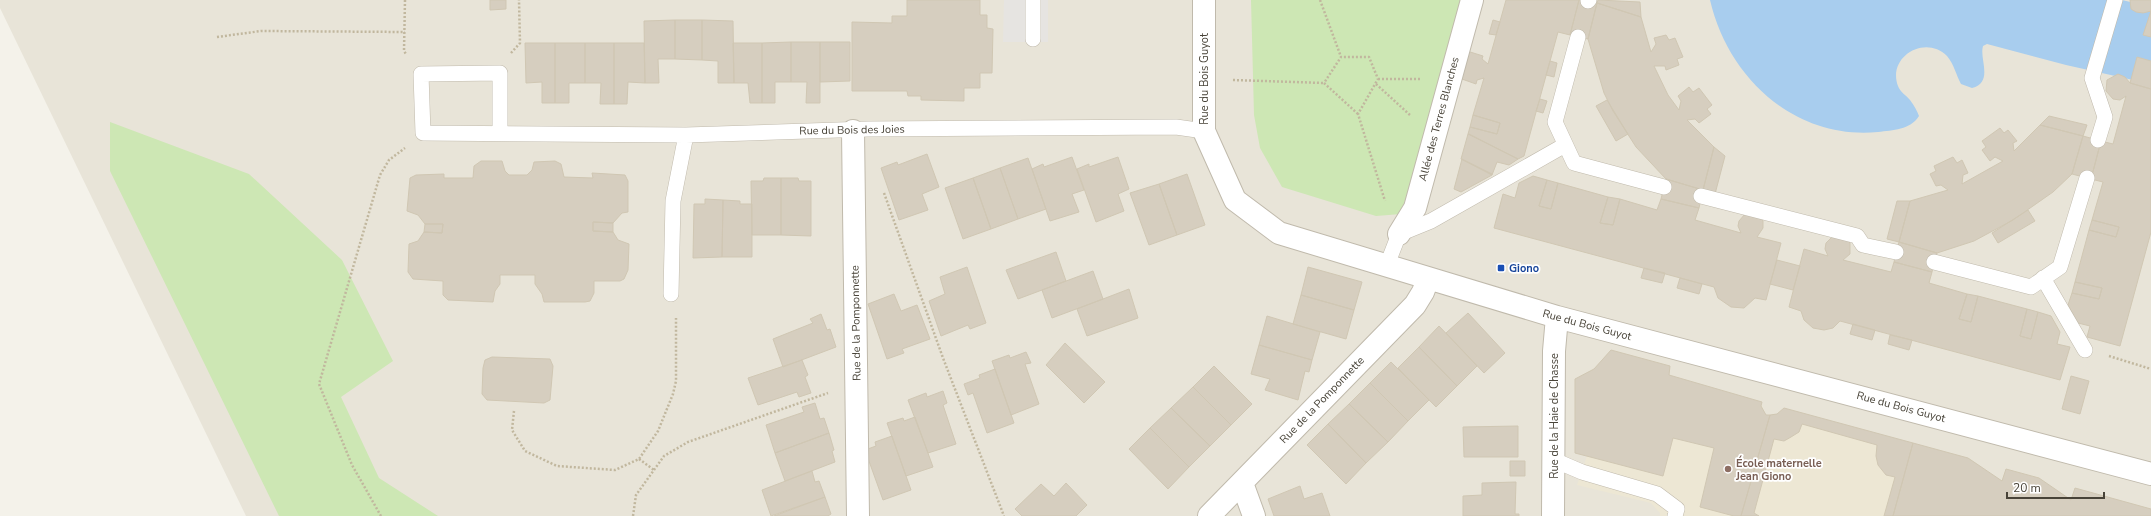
<svg xmlns="http://www.w3.org/2000/svg" width="2151" height="516" font-family="'Nunito Sans',sans-serif">
	<rect width="100%" height="100%" fill="#f4f2ea"/>
	<path fill="#e8e4d8" d="M0,0h2151v516h-1905l-246,-508z"/>
	<path fill="#ede7d4" d="M1611,350l59,16 -1,9 93,27v4l4,9 11,-1 7,-6 184,50 34,23 4,-12 33,9 32,22 4,-12 76,21v7h-491v-3l-9,-10 -74,-18 10,-29 -12,-3v-74l19,-10z"/>
	<path fill="#cde7b4" d="M1251,0h215l-65,214 -25,2 -94,-29 -22,-39 -6,-33z
		M110,122l139,52 93,86 51,101 -52,36 38,81 59,38h-159l-169,-345z"/>
	<path fill="#e6e4e1" d="M1004,0h44v42h-45z"/>
	<path fill="#a8cdee" d="M1710,0h412l29,7v77l-85,-19 -79,-21 -4,2c-4,13 11,36 -11,42l-11,-4c-5,-9 -7,-20 -14,-28 -22,-22 -60,1 -49,30 2,6 8,9 12,14 4,5 7,11 9,16 -9,14 -26,14 -41,16 -83,8 -150,-54 -168,-132z"/>
	<path fill="#d6cebf" stroke="#d0c7b3" d="M490,0h16v9l-16,1z
		M907,0h73v15h7v13l6,1 -1,44h-12v15h-16v13l-43,-1v-4h-13l-1,-5h-55v-69l40,1v-7h15z
		M1506,0h73l-9,35 -12,-3 -34,124 -6,3 -50,-25 2,-7 27,7 3,-11 -27,-8 11,-37 -7,2 -1,4 -17,-6 8,-27 16,5 -1,3 6,5z
		M1579,0l18,3 -9,36 -18,-4z
		M1598,0l42,2 1,15 -44,-14z
		M2130,0h21v11l-8,2 -7,-1 -5,-3z
		M1597,3l44,14 10,35 5,-8 -2,-6 12,-3 3,5 6,-2 8,19 -6,2 2,6 -13,5 -1,-4h-11l14,29 11,15 2,-9 -3,-5 11,-9 4,5 6,-4 13,17 -5,4 4,5 -12,9 -4,-4 -8,1 27,27 -11,43 -37,-11 -30,-32 -23,-36 -9,-18 -16,-54z
		M2151,11v26l-8,-2z
		M675,20v39h-17l1,24h-14l-1,-62z
		M675,20h27v40l-27,-1z
		M702,20l31,1 1,62h-16v-22l-16,-1z
		M1493,20l7,2 -4,13 -7,-1z
		M791,42v40h-16v21h-13v-60z
		M791,42h29v61h-14l1,-21h-16z
		M820,42h30v39l-30,1z
		M525,43h30v60h-13v-21l-16,1z
		M555,43h30v40h-16v20h-14z
		M585,43h29v61h-14l1,-21h-16z
		M614,43h30l1,40 -17,-1 -1,22h-13z
		M733,43h29v60h-12l-2,-20h-14z
		M2137,57l14,4v28l-21,-6z
		M1550,61l7,2 -3,14 -8,-2z
		M2118,74l7,3 5,6 21,6v143l-31,114 -33,-9 3,-11 -12,-3 -10,-18 4,-12 27,6 3,-11 -27,-6 14,-52 27,7 3,-10 -27,-7 11,-38 -12,-3 10,-38 12,3 13,-48 -6,4 -7,-1 -7,-8 1,-11z
		M1540,99l7,2 -4,12 -7,-2z
		M1607,100l21,34 -12,7 -20,-35z
		M1473,115l27,8 -3,11 -27,-7z
		M2049,116l38,9 -4,11 -43,-11z
		M2040,125l43,11 -11,38 -19,18 -40,28 -39,21 -37,12 -38,-11 11,-41 38,-11 -7,-5 -5,1 -6,-12 6,-3 -2,-5 19,-9 4,6 5,-3 6,13 -5,2 -1,9 41,-23 -8,-4 -5,4 -8,-11 4,-3 -4,-6 18,-13 4,5 4,-3 9,11 -4,2 1,8z
		M1468,134h1l49,25 -9,6 -12,-3 -5,13 -31,-16z
		M2083,136l18,5 -10,38 -19,-5z
		M1714,147l11,9 -10,38 -12,-4z
		M927,154l12,33 -17,7 6,16 -29,10 -18,-52 16,-6 1,3z
		M1072,157l12,33 -12,4 7,18 -29,9 -18,-52 11,-5 1,3z
		M1118,157l11,32 -11,5 6,17 -28,11 -19,-53 12,-5v3z
		M1028,158l18,51 -28,10 -18,-51z
		M1462,159l30,15v1l-31,17 -7,-3z
		M481,161h21l3,10 4,4h18l5,-5 2,-8 21,-1 6,3 3,13 29,1 -1,-5 33,2 3,6v31l-6,1 -9,10 -20,-1v9l20,1 5,8 11,4 -1,26 -4,9 -4,2h-26v12l-4,8 -5,1h-41l-2,-8 -7,-10v-9h-35v9l-5,7 -2,11 -45,-2 -5,-5v-14l-30,-2 -5,-7 1,-28 9,-3 6,-9 18,1 1,-9h-18l-7,-9 -11,-4 3,-33 6,-3 28,-1v4h29l1,-12z
		M1000,168l18,51 -27,10 -18,-51z
		M1187,174l18,51 -28,10 -18,-51z
		M1533,176l14,4 -8,26 12,3 7,-26 50,14 -8,26 13,2 7,-26 37,11 4,-11 38,9 -4,12 46,13 -3,-7 1,-5 6,-7 15,2 3,5v7l-6,9 24,6 -15,57 -11,-2 -11,10 -13,-1 -13,-9 -4,-11 -220,-59 9,-34 12,4 4,-15z
		M764,178h17v57h-29l-1,-54h12z
		M781,178h17l1,3h12v55l-30,-1z
		M973,178l18,51 -28,10 -18,-51z
		M1666,179l37,11 -4,18 -38,-9z
		M1547,180l11,3 -7,26 -12,-3z
		M1159,184l18,51 -28,10 -19,-52z
		M1608,197l12,2 -7,26 -13,-2z
		M705,199l18,1 -1,57 -29,1 1,-54h11z
		M723,200l17,1v3h12v53h-30z
		M1897,201h13l-11,41 -12,-3z
		M2028,210l7,11 -37,22 -6,-10z
		M2092,220l27,7 -3,10 -27,-7z
		M593,222l20,1v9l-20,-1z
		M425,224h18l-1,9 -18,-1z
		M1834,235l14,6 2,2v11l-7,6 48,12 3,-10 38,10 -3,11 38,11 -8,25 12,3 7,-26 49,13 -7,27 11,3 7,-27 13,4 9,16 -3,12 13,3 -10,33 -220,-59 -7,7 -9,2 -11,-2 -9,-8 -3,-9 -12,-4 15,-58 24,7 -3,-7 1,-6z
		M1899,242l38,11 -5,19 -38,-10z
		M1056,252l10,29 -48,18 -12,-29z
		M1777,260l23,6 -7,24 -23,-6z
		M967,267l19,56 -16,6 -2,-4 -27,11 -12,-35 16,-7 -5,-17z
		M1308,267l54,15 -8,28 -53,-15z
		M1644,268l21,5 -3,10 -21,-5z
		M1093,271l10,28 -51,19 -10,-28z
		M1680,278l22,6 -3,10 -22,-6z
		M2075,282l27,6 -3,11 -27,-6z
		M1129,289l9,29 -51,18 -10,-27z
		M894,294l7,17 16,-6 13,34 -28,10 2,4 -17,6 -19,-55z
		M1967,294l11,2 -7,26 -12,-3z
		M1301,295l53,15 -8,29 -53,-15z
		M2027,309l11,3 -7,27 -11,-3z
		M1468,313l37,40 -21,20 -38,-40z
		M821,314l6,16 3,-1 6,18 -53,20 -10,-28 40,-16 -3,-4z
		M1267,316l53,16 -8,28 -53,-15z
		M1853,324l22,6 -3,10 -22,-6z
		M1439,326l38,40 -20,20 -38,-39z
		M1890,335l22,5 -3,10 -21,-6z
		M1065,343l40,39 -21,21 -38,-38z
		M1259,345l53,15 -3,12 -4,-1 -7,29 -33,-10 5,-11 -19,-5z
		M1419,347l38,39 -21,21 -38,-39z
		M1611,350l59,16 -1,9 93,27 -1,4 5,9h4l-29,101h-7l-34,-9 14,-59 -41,-10 -10,38 -88,-23v-74l19,-10z
		M1026,352l5,11 -6,1 14,40 -28,11 -19,-54 17,-6 1,3z
		M492,357l58,2 3,7 -3,34 -6,3 -57,-3 -5,-6 1,-26 2,-8z
		M802,360l6,15 -3,2 6,16 -12,4 -2,-5 -39,13 -10,-27z
		M1391,362l38,38 -21,21 -38,-38z
		M1214,366l38,38 -21,21 -38,-38z
		M995,369l19,54 -27,10 -14,-40 -5,2 -4,-11 16,-6 -1,-3z
		M2071,376l18,5 -9,33 -18,-5z
		M1370,383l38,38 -20,21 -39,-38z
		M1193,387l38,38 -21,21 -39,-38z
		M943,391l4,12 -4,2 13,39 -28,9 -20,-53 18,-7 1,4z
		M815,403l5,16 4,-1 5,15 -54,20 -9,-28 38,-13 -2,-5z
		M1349,404l39,38 -22,21 -38,-39z
		M1171,408l39,38 -21,21 -39,-39z
		M1784,408l129,35 -20,73h-9l11,-39 -9,-2 -8,-10 -2,-9 1,-11 -75,-21 -3,8 -8,5 -7,4 -10,-2 -20,74 5,3h-18l29,-101 7,-1z
		M915,417l18,50 -27,9 -19,-53 16,-5 1,3z
		M1328,424l38,39 -20,21 -39,-39z
		M1518,426v31h-54l-1,-30z
		M1150,428l39,39 -21,22 -39,-40z
		M829,433l5,17 -2,1 3,11 -50,19 -10,-28z
		M892,436l19,54 -28,10 -18,-50 11,-4 -1,-4z
		M1913,443l55,15 34,23 4,-12 33,9 32,22 4,-12 76,21v7h-258z
		M1510,461h15v15h-15z
		M812,471l3,11 4,-1 6,16 -54,19 -9,-26z
		M1516,482l-1,32h4v2h-56v-20l19,-1v-12z
		M1066,483l21,22 -11,11h-54l-7,-7 26,-25 13,12z
		M1300,486l4,13 18,-6 8,23h-56l-6,-17z
		M825,497l6,17 -3,2h-54z"/>
	<g fill="none" stroke-linecap="round" stroke-linejoin="round">
		<defs>
			<path id="lane" d="M1588,1l1,-1
				M1578,37l-23,85 19,41 90,24
				M1033,39v-39
				M500,133v-60l-79,1 2,59 263,2 182,-6 308,-2 28,4
				M2098,140l7,-23 -13,-39 23,-78
				M1701,196l156,40 6,9 33,7
				M1934,262l97,25 29,-20 27,-89
				M1387,265l12,-31 32,-13 134,-76
				M2043,278l42,72
				M671,294l2,-93 13,-66
				M1554,460l28,12 75,22 20,15 -2,7"/>
			<path id="street" d="M1204,0v131l31,69 44,33 278,84 594,157
				M853,131l5,385
				M1399,234l16,-26 57,-208
				M1242,483l12,33
				M1209,516l206,-211 8,-13 5,-13
				M1553,516l1,-165 3,-34"/>
		</defs>
		<use href="#lane" stroke="#c0baac" stroke-width="16"/>
		<use href="#street" stroke="#c0baac" stroke-width="24"/>
		<path stroke="#c1b79e" stroke-width="2.5" stroke-dasharray="2 2" stroke-linecap="butt" d="M405,0l-1,51 2,3
			M1320,0l21,57
			M217,37l44,-6 144,1
			M511,53l9,-10 -1,-43
			M1378,79h44
			M1233,80l91,3
			M1376,84l35,32
			M1358,114l-34,-31 17,-26h28l9,22 -20,35 27,87
			M884,193l59,165 61,158
			M2109,356l42,13
			M514,411l-2,19 13,21 32,15 58,4 24,-11 19,-28 15,-37 3,-13v-63
			M639,459l15,11
			M381,516l-29,-51 -33,-81 61,-209 9,-15 16,-12
			M633,516l3,-21 28,-39 24,-14 140,-49"/>
		<use href="#lane" stroke="#fff" stroke-width="15"/>
		<use href="#street" stroke="#fff" stroke-width="22"/>
	</g>
	<rect fill="#1a4fb4" stroke="#fff" stroke-width="1.5" x="1497" y="264" width="8" height="8" rx="2"/>
	<circle fill="#8d6e63" stroke="#fff" stroke-width="1.5" cx="1728" cy="469" r="4"/>
	<g text-anchor="middle" dominant-baseline="central" stroke-width="3.5" stroke-linejoin="round" paint-order="stroke">
		<g font-size="11" fill="#484338" stroke="#fff">
			<text transform="translate(1204 79) rotate(-90)">Rue du Bois Guyot</text>
			<text transform="translate(1439 119) rotate(-75)">Allée des Terres Blanches</text>
			<text transform="translate(852 130) rotate(-1)">Rue du Bois des Joies</text>
			<text transform="translate(856 323) rotate(-91)">Rue de la Pomponnette</text>
			<text transform="translate(1587 325) rotate(15)">Rue du Bois Guyot</text>
			<text transform="translate(1322 400) rotate(-46)">Rue de la Pomponnette</text>
			<text transform="translate(1901 407) rotate(15)">Rue du Bois Guyot</text>
			<text transform="translate(1554 416) rotate(-90)">Rue de la Haie de Chasse</text>
		</g>
		<g font-size="11" font-weight="bold" fill="#164399" stroke="#fff" text-anchor="start">
			<text x="1509" y="268">Giono</text>
		</g>
		<g font-size="11" font-weight="bold" fill="#785e54" stroke="#fff" text-anchor="start">
			<text x="1736" y="463">École maternelle<tspan x="1736" dy="13">Jean Giono</tspan></text>
		</g>
	</g>
	<path d="M2007 492v6h97v-6" fill="none" stroke="#484338" stroke-width="2"/>
	<text x="2013" y="492" font-size="12" fill="#484338" stroke="#ffffff" stroke-width="3" paint-order="stroke">20 m</text>
</svg>
